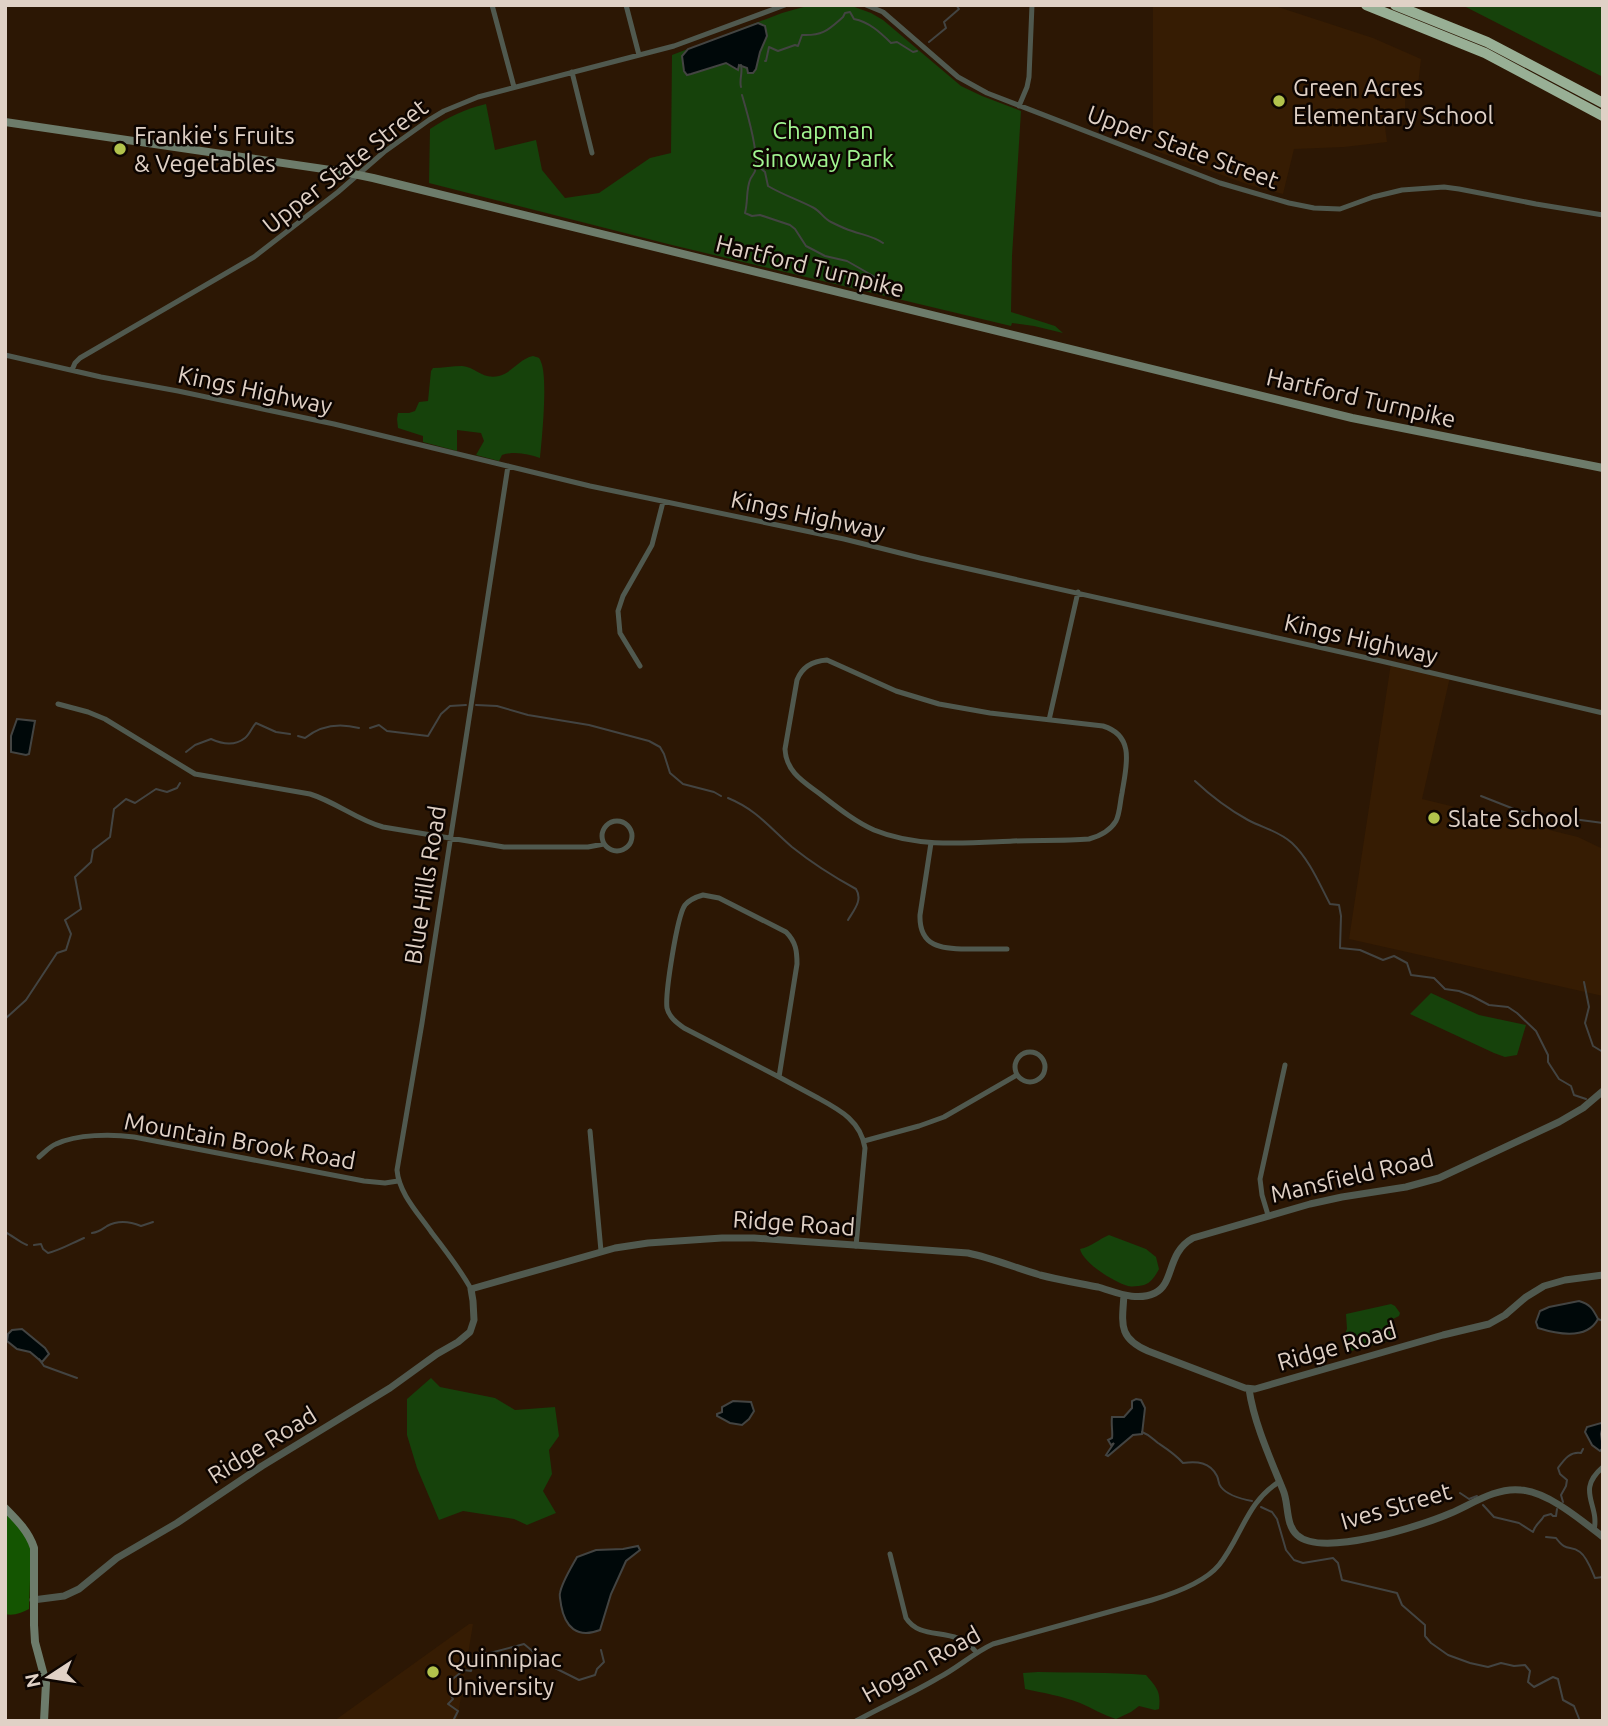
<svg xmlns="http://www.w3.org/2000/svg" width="1608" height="1726" font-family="Ubuntu,sans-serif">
	<rect width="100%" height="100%" fill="#2c1704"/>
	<path fill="#361c03" d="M1153,5h119l101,33 48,21 -3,26 -13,4v23l-21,8 3,22 -43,5 -50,2 -11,45 -31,-8 -99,-36z
		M1391,663l59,14 -28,122 156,38 25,12v147l-254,-57z
		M469,1624h4l-16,97h-123z"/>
	<path fill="#16420b" d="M849,5l22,8 12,7 78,66 21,10 39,15 -9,145 -1,56 44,14 8,7 -29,-7 -22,-3 -1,3 -339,-81 -243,-62 1,-54c18,-12 35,-20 56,-25l9,46 41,-10 6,30 23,28 34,-5 51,-35 21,-5 1,-98 110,-42 25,-7z
		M1462,5h141v72z
		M533,356c5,2 6,0 8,6 7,15 1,77 -1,96 -12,-4 -25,-7 -38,-3l-3,6 -23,-6 8,-14 -3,-8 -24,-3v21l-34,-9v-6l-25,-8 -1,-9 1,-6h11l6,-2 4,-9 9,-1 3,-30 2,-3c9,0 20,-2 29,-2 14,1 20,14 37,10 14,-4 20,-17 34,-20z
		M1431,993l48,22 47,10 -9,30 -12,2 -11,-4 -84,-39z
		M1109,1235l37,14 10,8 3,12c-3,6 -8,14 -15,16 -4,1 -13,2 -16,1 -14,-4 -45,-23 -48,-37 11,-2 19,-10 29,-14z
		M1391,1304l4,2 5,7 -1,3 -8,4 4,19 -44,12 -7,-4 -2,-7 5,-11 -1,-15z
		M431,1378l9,9 55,11 20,12 40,-3 4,29 -10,14 3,24 -9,17 13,22 -29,12 -13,-6 -51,-8 -24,9 -22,-52 -10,-33v-36z
		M1038,1672c36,1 72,0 108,3 11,13 15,16 13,34l-4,1 -16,-4 -8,6 -15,7c-13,-4 -24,-11 -36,-16 -18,-7 -36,-10 -55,-14l-2,-16z"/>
	<path fill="#145501" d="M5,1513c12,12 23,22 26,39l-2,57c-8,4 -15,7 -24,5z"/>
	<path fill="#000809" stroke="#434442" stroke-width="2" d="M758,23l7,3 2,10 -7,16 -4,17 -3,4h-5l-1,-5 -8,-3 -1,5 -12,-7 -35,11 -4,1 -3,-4 -2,-15 6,-7z
		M17,719l18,2 -6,33 -3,1 -15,-3v-16z
		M1579,1301c11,3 14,8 19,18 -11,21 -41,15 -60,9l-2,-6 4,-11 9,-4z
		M22,1329l23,19 4,6 -7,8 -12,-10 -13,-3 -10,-8 1,-7 4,-4z
		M1136,1399l5,1 4,8 -3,26 -9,1 -25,21 -2,-1 8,-12 -3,2 -3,-5 4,-2c1,-4 -1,-14 0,-21h12l8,-9v-7z
		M733,1401l18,1 3,9 -5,8 -7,6 -12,-2 -13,-7v-2l5,-2v-5z
		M1601,1423l2,2 -2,9 2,14 -3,3 -8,-6 -7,-13 2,-5z
		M638,1546l2,4 -14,11 -15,33 -11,36c-23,9 -35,-3 -39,-25 0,-3 -2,-9 -1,-12 2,-11 11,-25 17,-36l19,-7 27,-1z"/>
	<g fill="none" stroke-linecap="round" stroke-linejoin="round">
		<path stroke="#434442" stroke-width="2" d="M929,42l17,-14 -2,-6 15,-13 -3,-4
			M765,61h1l3,-14 9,4 17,-6 3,1 4,-11c21,1 26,-5 41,-18l2,-4 5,-1 4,7c15,3 26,13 37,24l6,-1 16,10 4,-1
			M741,65c2,8 -2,14 0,22
			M742,95c5,17 18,60 13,76 -1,3 -4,6 -5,9 -4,10 -2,22 -5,33l7,3 8,-1 30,10 5,4 11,17 19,10 22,5 28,16 8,1
			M757,165l8,7 3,14c15,9 31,14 46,22 6,3 10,11 17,14 6,3 14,7 21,9 11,4 21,5 31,12
			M476,705l21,1 31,9 61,10 60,16 11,6 4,7 6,19 13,11 31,8 7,4
			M370,728l9,-3 8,6 41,5 13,-22 9,-8 16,-1
			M298,736l7,2c16,-13 35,-15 54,-10
			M186,752l9,-7 16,-6c11,5 24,7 34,-1 5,-4 7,-11 11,-15l20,9 14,2
			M1195,781c16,15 33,28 53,39 15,8 31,11 44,23 17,16 27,40 38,61l9,1 2,11 -1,32 20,2 23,10 11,-4 13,7 4,12 23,3 11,11 14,2 13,5 17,9 19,2 9,6 19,18 12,24v7l11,17 12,7 3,9 12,4
			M1481,796l33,13 31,9 13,-1 45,6
			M728,798c29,12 41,29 64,49 20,16 42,30 64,42 7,11 -2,21 -8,31
			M1584,982l5,25 -4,16 8,23 10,6
			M5,1019l21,-19 31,-47 9,-3 5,-16 -6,-14 16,-11 -6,-32 16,-15 2,-12 17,-13 4,-28 12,-10 9,4 21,-14 11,3 10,-4 3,-5
			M5,1232c8,4 14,10 22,13
			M92,1233c7,-1 9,-3 15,-7 11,-6 22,-5 34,0l12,-4
			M34,1245l7,-1 2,5 5,4c13,-3 24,-10 36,-15
			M1598,1319l5,2
			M39,1359l5,7 33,12
			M1142,1432c8,3 10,6 16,11 9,6 17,11 25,20 14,-2 27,-1 34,13 2,4 1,8 4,11 7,9 20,12 31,14
			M1460,1493l9,6 8,-3
			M1563,1502l-2,-7 5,-9 1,-6 -7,-6 -2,-6c6,-8 12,-17 23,-15l2,-4
			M1483,1505l11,12 25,6 14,9c3,-9 7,-9 11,-16l7,-2 2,2h3l1,-7
			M1261,1507l11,5 5,7 9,31 8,10 9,3 30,-5 5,5 4,17 55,13 5,12 23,20v11l6,7 17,12 22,8 18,4 13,-4 13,3 11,-1 5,6 -2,11 6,5 19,-10 5,2 5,21 11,6 6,15
			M1546,1537l10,1c11,15 14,6 24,14 7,5 12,19 15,26l8,-1
			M453,1721l5,-10 -10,-7 5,-5 -4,-7 1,-11 14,-11 7,1 5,-18h14l34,-9 25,21 30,15 16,-5 2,-6 7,-7 -3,-12"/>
		<path stroke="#50594f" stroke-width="5" d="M492,5l22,82
			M626,5l13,50
			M866,5l17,7 75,65 29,16 233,90 69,20 25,5 26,1 33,-12 29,-7 42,-3 15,2 77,15 67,11
			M572,72l20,81
			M1019,106l8,-19 2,-10 3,-72
			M5,355l96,22 77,14 156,33 256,62 254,53 76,19 461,103 222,52
			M72,370l3,-7 5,-5 174,-101 84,-65 46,-40 45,-32 15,-9 34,-14 196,-51 111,-41
			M827,660l69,31 43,13 51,9 113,13c33,10 23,41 19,67 -2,9 -2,20 -6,28 -6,10 -16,15 -27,18 -25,2 -51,1 -76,2 -46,2 -95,7 -139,-11 -20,-9 -37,-23 -54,-36 -16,-12 -34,-22 -35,-45l12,-69c5,-13 15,-19 30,-20z
			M640,666l-20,-33 -2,-22 5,-15 29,-51 11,-43
			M58,704l30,8 17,7 90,55 115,20c26,8 47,26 73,33l121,20h84l16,-3
			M1049,720l29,-128
			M602 836a15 15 0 1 1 30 0a15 15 0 1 1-30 0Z
			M931,843l-11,72c-1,32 22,34 47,34 14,0 27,0 40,0
			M703,895l16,3 67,34c10,10 11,19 11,32l-18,113 -95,-49c-7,-5 -15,-11 -17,-20 -2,-14 10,-92 18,-103 5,-6 11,-8 18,-10z
			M1015 1067a15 15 0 1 1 30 0a15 15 0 1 1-30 0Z
			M779,1077c13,7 26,14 39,21 22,12 43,23 47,50l-9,98
			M590,1131l11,120
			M864,1141l55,-15 25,-9 73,-42
			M39,1157c5,-4 11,-11 17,-13 21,-10 56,-10 78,-7l230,44 21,2 13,-2
			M1268,1215l-6,-20 -2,-16 25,-114
			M471,1289c-11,-20 -25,-38 -39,-56 -13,-19 -33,-39 -35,-63l25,-147 86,-557
			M1594,1530c6,-26 -19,-39 9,-63
			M890,1554l16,64c16,25 49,6 70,34
			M856,1721c27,-15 55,-27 82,-43 20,-10 35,-25 55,-34l159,-44c20,-6 53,-18 67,-35 22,-27 28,-64 60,-83"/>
		<path stroke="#50594f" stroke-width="7" d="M1124,1295c-2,29 -6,43 24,56l97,37 10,1 188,-54 46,-11 16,-9 21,-18 18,-11 21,-6 38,-5
			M1249,1389c5,34 21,69 34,101 6,13 2,34 14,45 25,23 124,-9 154,-22 21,-9 45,-26 70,-23 27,2 60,30 82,47
			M33,1600l31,-4 15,-7 38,-31 60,-35 85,-57 128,-78 47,-34 21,-12 12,-10 4,-12 -1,-19 -2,-12 144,-41 33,-5 74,-5h32l214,15c24,5 48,15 72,22 19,5 38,8 58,12 18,5 38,15 57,6 20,-10 11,-40 38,-55l117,-34 32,-7 64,-10 33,-9 120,-56 24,-14 20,-17"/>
		<path stroke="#6d7c6b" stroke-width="8" d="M5,122l339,50 29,6 979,240 251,50
			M5,1508c12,12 24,24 29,40v77l1,17 11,41 -2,38"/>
		<path stroke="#98af95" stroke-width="10" d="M1366,5l119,48 118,63
			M1395,5l92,37 116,61"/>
	</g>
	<g fill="#b2c34c" stroke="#0d0501" stroke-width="2.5">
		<circle cx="1279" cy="101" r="7"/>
		<circle cx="120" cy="149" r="7"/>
		<circle cx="1434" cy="818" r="7"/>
		<circle cx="433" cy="1672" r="7"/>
	</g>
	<g text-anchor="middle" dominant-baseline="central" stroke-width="5" stroke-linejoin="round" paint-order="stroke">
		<g font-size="24" fill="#e0d1c6" stroke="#0d0501" text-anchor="start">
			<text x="1293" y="87">Green Acres<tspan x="1293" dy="28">Elementary School</tspan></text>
			<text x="134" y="135">Frankie's Fruits<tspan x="134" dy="28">&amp; Vegetables</tspan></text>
			<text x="1448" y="818">Slate School</text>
			<text x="447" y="1658">Quinnipiac<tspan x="447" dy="28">University</tspan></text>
		</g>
		<g font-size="24" fill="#a2f691" stroke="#0d0501">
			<text x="823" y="130">Chapman<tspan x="823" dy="28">Sinoway Park</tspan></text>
		</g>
		<g font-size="24" fill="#e0d1c6" stroke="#0d0501">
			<text transform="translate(1183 147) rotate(20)">Upper State Street</text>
			<text transform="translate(345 166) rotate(-38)">Upper State Street</text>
			<text transform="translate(810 266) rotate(14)">Hartford Turnpike</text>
			<text transform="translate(255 390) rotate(12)">Kings Highway</text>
			<text transform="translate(1361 398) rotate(13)">Hartford Turnpike</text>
			<text transform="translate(808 515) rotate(12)">Kings Highway</text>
			<text transform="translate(1361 639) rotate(13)">Kings Highway</text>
			<text transform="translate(425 885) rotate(-81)">Blue Hills Road</text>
			<text transform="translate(240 1141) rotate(10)">Mountain Brook Road</text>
			<text transform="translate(1352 1176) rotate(-13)">Mansfield Road</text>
			<text transform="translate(794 1223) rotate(4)">Ridge Road</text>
			<text transform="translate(1337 1346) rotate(-16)">Ridge Road</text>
			<text transform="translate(262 1445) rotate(-32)">Ridge Road</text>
			<text transform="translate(1396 1506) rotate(-16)">Ives Street</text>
			<text transform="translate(921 1664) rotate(-29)">Hogan Road</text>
		</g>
	</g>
	<rect width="1608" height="1726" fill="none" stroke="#e0d1c6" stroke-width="14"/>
	<g transform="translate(49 1677) rotate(258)" stroke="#0d0501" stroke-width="5" paint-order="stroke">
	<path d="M0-5L12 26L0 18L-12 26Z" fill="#e0d1c6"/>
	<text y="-10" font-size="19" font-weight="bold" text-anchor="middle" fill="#e0d1c6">N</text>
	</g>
</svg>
